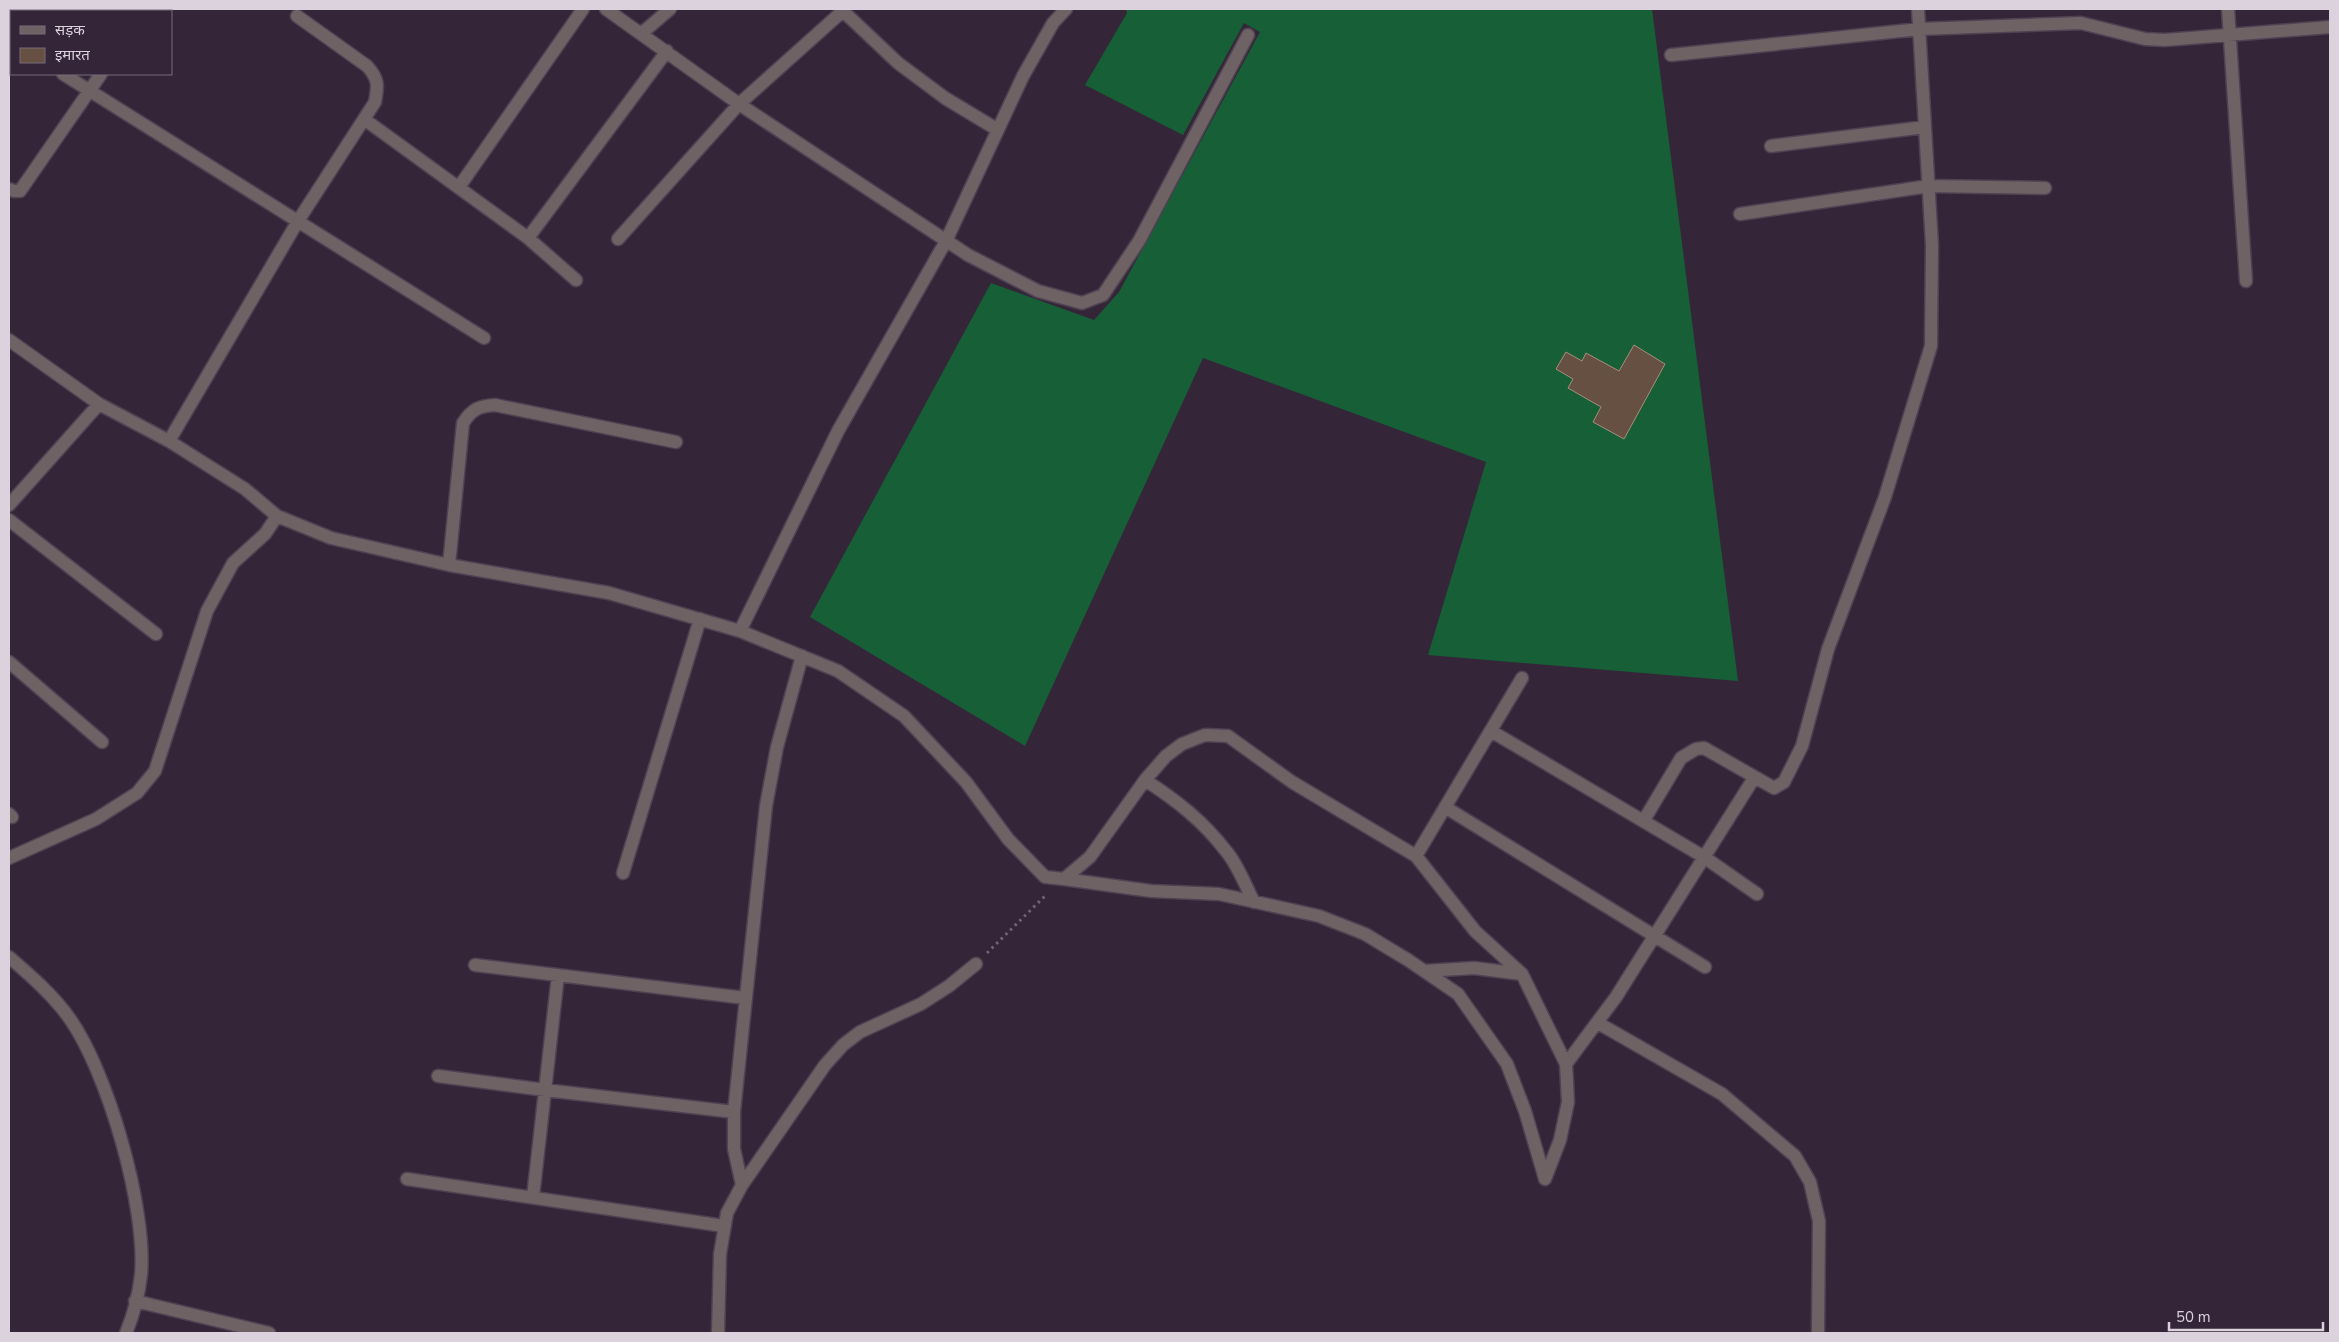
<svg xmlns="http://www.w3.org/2000/svg" width="2339" height="1342" font-family="'Nunito Sans','Noto Sans Devanagari',sans-serif">
	<rect width="100%" height="100%" fill="#342638"/>
	<path fill="#175f37" d="M1126,9h526l86,672 -310,-26 58,-193 -283,-104 -178,388 -215,-129 181,-334 103,37 25,-28 141,-260 -16,-9 -61,112 -98,-50 42,-72z"/>
	<path fill="#665041" stroke="#a78f7e" d="M1634,345l31,19 -41,75 -31,-17 8,-15 -33,-19 5,-9 -17,-10 10,-17 16,9 4,-8 33,18z"/>
	<g fill="none" stroke-linecap="round" stroke-linejoin="round">
		<defs>
			<path id="minor" d="M606,9l133,95 229,151 70,36 44,12 21,-8 36,-54 109,-206
				M2228,9l18,272
				M139,11l1,-2
				M843,11l55,52 47,35 53,32
				M642,33l28,-24
				M9,40l2,2
				M1671,55l249,-26 161,-6 64,16 20,1 165,-13
				M63,74l421,264
				M364,119l164,119 48,42
				M1771,146l154,-19
				M459,187l124,-178
				M9,189l5,2h6l81,-117
				M1740,214l189,-28 116,2
				M528,238l139,-187
				M618,239l121,-135 106,-95
				M9,340l90,64 70,37 76,48 32,27 54,22 118,27 160,28 131,38 98,40 66,45 62,66 42,57 37,38 19,2 26,-22 55,-77 21,-24 16,-12 23,-9 23,1 64,46 124,74 59,75 47,43 44,90 2,38 -8,38 -15,39
				M169,441l129,-220 77,-119c3,-16 4,-23 -8,-36l-70,-50
				M9,505l90,-101
				M9,520l147,114
				M449,565l14,-142c9,-14 16,-17 32,-18l181,37
				M740,631l98,-200 108,-190 77,-165 30,-53 13,-14
				M9,662l93,80
				M1491,731l213,126 53,37
				M1145,780c31,20 58,41 81,71 12,14 19,34 28,51
				M1445,807l260,160
				M9,814l3,3
				M1644,820l37,-62 15,-9 8,-1 70,40 10,-6 18,-36 26,-97 57,-152 46,-151 1,-101 -14,-236
				M1416,856l106,-178
				M9,858l87,-39 41,-26 18,-22 52,-160 26,-48 32,-29 12,-18
				M623,873l77,-254
				M1064,879l87,12 68,3 100,22 46,18 43,26 50,34 49,70 18,47 20,68
				M9,957c21,18 45,39 61,62 38,54 77,190 71,256 -2,18 -8,41 -15,58
				M475,965l270,33
				M1424,971l50,-3 48,6
				M1598,1023l124,71 73,62 15,26 9,39 -1,112
				M1566,1064l50,-67 138,-219
				M438,1076l107,14 189,22
				M407,1179l317,47
				M742,1185l-8,-36v-37l32,-306 11,-59 25,-91
				M533,1197l25,-222
				M135,1301l134,32
				M718,1333l2,-79 7,-41 15,-28 83,-120 18,-20 17,-13 61,-28 28,-18 27,-22"/>
		</defs>
		<use href="#minor" stroke="#4f4253" stroke-width="15"/>
		<path stroke="#706373" stroke-width="3" stroke-dasharray="2.5 4" stroke-linecap="butt" d="M987,953l60,-59"/>
		<use href="#minor" stroke="#6f6265" stroke-width="12"/>
	</g>
	<rect width="2339" height="1342" fill="none" stroke="#dbd2de" stroke-width="20"/>
	<rect x="10" y="10" width="162" height="65" fill="#342638" stroke="#776b7a"/>
	<rect x="20" y="26" width="25" height="8" fill="#6f6265" stroke="#776b7a"/>
	<text x="55" y="35" font-size="15" fill="#dbd2de">सड़क</text>
	<rect x="20" y="48" width="25" height="15" fill="#665041" stroke="#776b7a"/>
	<text x="55" y="60" font-size="15" fill="#dbd2de">इमारत</text>
	<path d="M2169 1322v8h154v-8" fill="none" stroke="#dbd2de" stroke-width="2.5"/>
	<text x="2176" y="1322" font-size="15" fill="#dbd2de" stroke="#342638" stroke-width="4" paint-order="stroke">50 m</text>
</svg>
